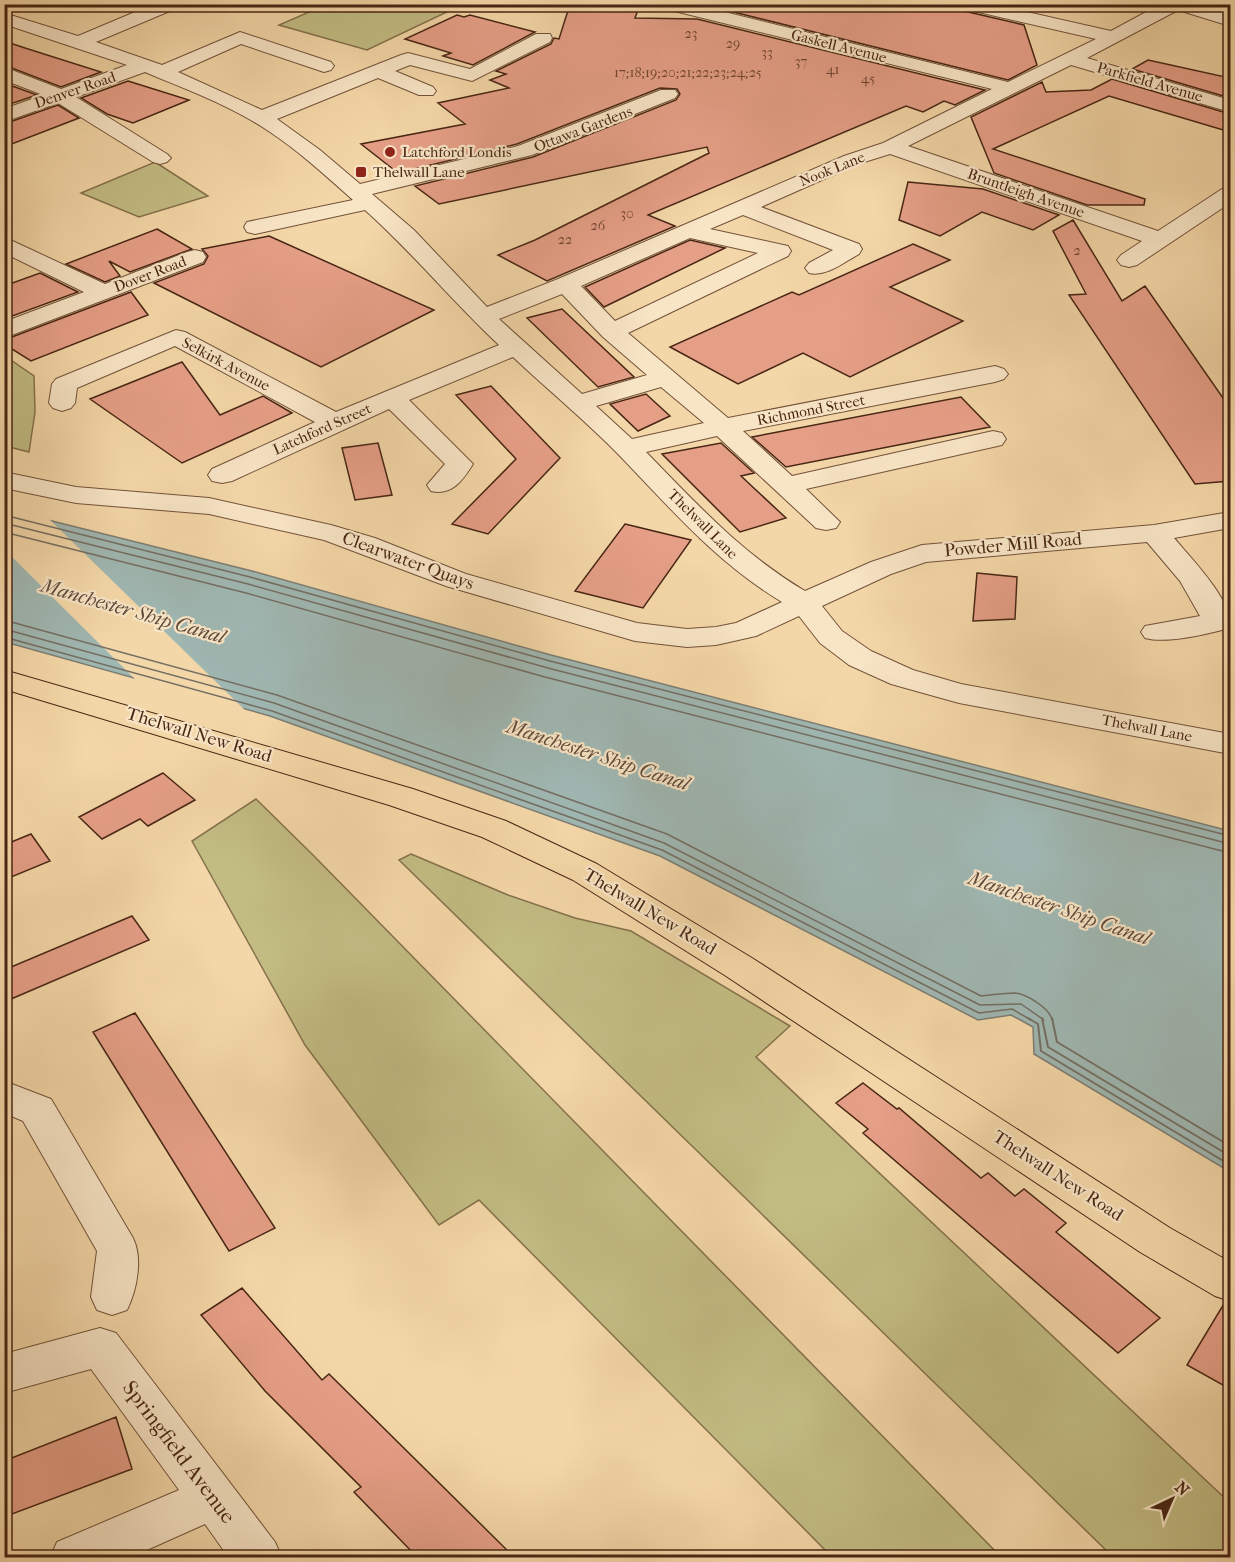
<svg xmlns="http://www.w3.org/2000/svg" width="1235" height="1562" font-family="'IM FELL French Canon',serif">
	<rect width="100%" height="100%" fill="#f4d7a8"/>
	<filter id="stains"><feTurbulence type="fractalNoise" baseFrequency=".00333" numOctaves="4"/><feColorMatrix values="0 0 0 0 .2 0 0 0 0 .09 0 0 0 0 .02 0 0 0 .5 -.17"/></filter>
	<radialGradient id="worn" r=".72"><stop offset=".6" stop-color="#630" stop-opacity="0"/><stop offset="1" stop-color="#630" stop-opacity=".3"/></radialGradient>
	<path fill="#c2bc83" stroke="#85714c" stroke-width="1.5" d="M325,5h96l26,7 -80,38 -88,-25z
		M155,162l53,34 -69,21 -58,-24z
		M5,356l29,20 1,36 -6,40 -24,-6z
		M256,799l57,56 688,702h-169l-353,-357 -40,25 -134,-180 -113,-204z
		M411,854l97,41 67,23 56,13 159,95 -34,31 474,446v54h-117l-714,-697z"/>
	<path fill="#9fb7b2" stroke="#7c7d73" stroke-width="1.5" d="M4,509l248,62 299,84 679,176v341l-196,-118 -1,-27 -22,-12 -33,5 -318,-164 -390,-140 -265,-74z"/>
	<path fill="#f4d7a8" d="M4,506l42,10 203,198 -110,-31 -134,-133z"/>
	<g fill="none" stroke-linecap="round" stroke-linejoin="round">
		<path stroke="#746e63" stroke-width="1.5" d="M4,515l246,62 300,84 680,175
			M4,523l244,61 300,84 682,176
			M4,532l242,61 299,84 685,176
			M4,620l273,75 390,139 314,162c11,-1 23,-3 34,-3 11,1 35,15 37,27
			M4,629l270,74 390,140 316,162 41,-1 23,16
			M4,637l268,74 390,139 317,163 33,-4 19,11"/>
		<path stroke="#746e63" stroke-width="2" d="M1028,1018l10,6 3,27 189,114
			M1042,1018l6,29 182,109
			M1052,1018l5,24 173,104"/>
	</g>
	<path fill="#e69f87" stroke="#482614" stroke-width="1.5" d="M570,4h31l-1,4 38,2 -3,8 62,1 288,71 -30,15 -11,-4 -21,11 -17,-6 -258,109 27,11 -128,55 -49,-26 37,-15 174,-87 -2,-6 -268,57 -24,-18 118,-29 143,-57 4,-6 -3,-5 -17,-1 -143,56 -119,29 -37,-29 104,-20 -27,-21 71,-15 -19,-8 16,-6 -10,-3 55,-27 3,-6 5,1z
		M728,4h226l10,7 60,14 13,40 -29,15 -287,-71z
		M457,15l7,2 6,-2 65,17 -62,33 -30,-9 8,-3 -46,-14z
		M4,41l21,7 76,24 -40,15 -57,-22z
		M1148,60l82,18v20l-98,-29z
		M1112,79l118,35v18l-121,-36 -116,53 152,50 -1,6h-57l-93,-32 -23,-56 71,-35 4,10 45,-2z
		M128,81l61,19 -56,23 -26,-9 -26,-16z
		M4,83l33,12 -33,11z
		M58,105l21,13 -75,29v-23z
		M908,182l75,7 76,26 -26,15 -51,-18 -42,24 -41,-16z
		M1073,220l49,81 23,-15 85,122v73l-35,3 -126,-189 17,-1 -33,-63z
		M157,229l35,20 -62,23 -21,-11 11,15 -15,6 -39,-18z
		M269,236l165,74 -113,57 -167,-84 50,-19 4,-8 -6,-7z
		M690,240l35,8 -121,59 -19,-20z
		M913,244l37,16 -60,27 73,34 -113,56 -47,-24 -65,31 -68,-37 122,-55 7,3z
		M40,273l38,19 -74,27v-33z
		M131,292l17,23 -117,46 -27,-17v-4z
		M562,309l72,68 -36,10 -71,-69z
		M182,362l38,53 43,-19 29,17 -110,50 -92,-64z
		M491,386l69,72 -72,76 -36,-10 64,-65 -60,-64z
		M646,394l24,22 -32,15 -28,-27z
		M961,397l29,30 -204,40 -34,-30z
		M378,443l14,52 -37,5 -13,-52z
		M721,443l33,30 -13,3 45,42 -46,14 -78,-78z
		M625,524l66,16 -48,68 -68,-17z
		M977,573l40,4 -2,42 -42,2z
		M163,773l32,27 -47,26 -8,-7 -38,20 -23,-22z
		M31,834l19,27 -46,19v-35z
		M132,916l17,24 -145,62v-32z
		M135,1013l140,215 -46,23 -136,-219z
		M863,1083l34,26 2,-1 82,70 7,-5 27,23 9,-7 42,34 -10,9 104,86 -42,35 -255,-220 5,-4 -32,-26z
		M242,1288l80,92 7,-6 185,183h-97l-63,-65 7,-5 -96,-96 -64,-76z
		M1225,1302l5,1v86l-43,-24z
		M116,1417l16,52 -128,48v-56z"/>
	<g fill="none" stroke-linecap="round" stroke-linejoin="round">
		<defs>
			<path id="minor" d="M154,4h26l-3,4 -81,34 66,23 78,-33 91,30 3,4 -3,4 -7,2 -83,-28 -63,28 84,38 139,-55 7,-2 62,16 66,-35h14l2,4 -2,4 -78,39 -62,-16 -15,6 38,16 3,4 -3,4h-14l-41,-17 -101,41 43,31 40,34 158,-38 143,-56h14l3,4 -3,4 -143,57 -160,39 42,36 73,77 71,-28 286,-123 39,-13 109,-54 -330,-81 -3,-4h33l316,78 88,-43 -131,-30 -9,-5h36l119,27 50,-27h38l31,10v12l-52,-16 -91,48 143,42v12l-159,-47 -163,81 250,85 64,-42 8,-1v15l-93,62 -8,2 -8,-2 -4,-5 4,-5 21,-14 -252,-87 -32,10 -97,43 98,37 3,5 -3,5c-15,8 -32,23 -50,19l-4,-5 4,-5 24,-13 -90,-35 -33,14 78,17 3,5 -3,5 -160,77 100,85 267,-52 9,3 4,5 -4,5 -9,3 -252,49 49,45 201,-45 9,2 4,6 -4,6 -196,44 34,33 -4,6 -10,2 -10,-2 -99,-92 -71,16c52,53 95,101 159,139l66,-29 51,-17 232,-20 76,-13v16l-56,10c16,19 61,65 56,90 -23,6 -63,16 -85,10l-4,-6 4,-6 55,-10 -20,-35 -33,-39 -221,20 -35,12 -69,32 20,25 29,20 42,19 48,14 269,50v20l-271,-51 -68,-19 -42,-19 -29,-22 -21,-27 -43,20 -40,9 -29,2 -52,-6 -189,-55 -122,-46 -115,-26 -133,-11 -72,-15v-16l72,15 133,11 122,27 44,13 91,36 171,49 50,6 29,-2 20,-4 46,-21c-65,-39 -110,-92 -162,-146 -34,-35 -72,-66 -107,-99l-104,43 64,64c-10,16 -21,32 -42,27l-4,-6 18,-21 -56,-55 -157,72 -10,2 -10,-2 -4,-6 4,-6 103,-47 -140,-76 -98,42 -2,15 -4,5 -9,3 -9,-3 -4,-5 3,-19 4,-5 120,-49 9,2 151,80 163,-67c-46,-43 -86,-92 -134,-135l-110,24 -8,-2 -3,-5 3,-5 106,-22c-27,-24 -53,-48 -83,-68 -38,-26 -83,-42 -125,-60l-69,25 91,57 4,4 -4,4 -7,2 -7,-2 -95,-59 -54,19v-13l39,-14 -39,-15v-13l57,22 66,-24 -123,-41v-11l74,23zM690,238l68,15 -143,68 -34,-35zM562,294l41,43 44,38 -65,19 -83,-75zM661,387l43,36 -72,16 -36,-33z
				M4,237l101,47 82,-32 8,-2 8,2 3,5 -3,5 -199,76v-16l80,-30 -80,-39z
				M4,1081l47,18 82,139c10,20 4,52 -6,72l-15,5 -15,-5 -6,-13 6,-46 -74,-130 -19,-8z
				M100,1328l16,5 159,209 7,16h-53l-24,-34 -76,34h-79l7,-16 122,-52 -88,-121 -87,24v-39z"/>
			<path id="major" d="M4,670l409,119 93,32 91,43 155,94 418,270 60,34v39l-15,-5 -75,-44 -414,-276 -153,-96 -91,-43 -93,-32 -385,-116z"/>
		</defs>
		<use href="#minor" stroke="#735239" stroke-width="2"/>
		<use href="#major" stroke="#482614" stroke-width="2"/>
		<use href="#minor" fill="#f8e5c6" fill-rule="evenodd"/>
		<use href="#major" fill="#f4d7a8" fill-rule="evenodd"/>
	</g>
	<g fill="#8f2418" stroke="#f8e5c6" stroke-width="2">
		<circle cx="390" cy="152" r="6"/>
		<rect x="355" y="166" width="12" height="12" rx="3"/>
	</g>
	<g text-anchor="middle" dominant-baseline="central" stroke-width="4.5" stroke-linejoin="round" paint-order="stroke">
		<g font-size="14" fill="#704431">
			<text x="691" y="33">23</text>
			<text x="733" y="43">29</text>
			<text x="767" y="52">33</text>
			<text x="801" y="61">37</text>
			<text x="833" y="69">41</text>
			<text x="688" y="72">17;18;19;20;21;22;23;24;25</text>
			<text x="868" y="78">45</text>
			<text x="627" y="213">30</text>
			<text x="598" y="225">26</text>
			<text x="565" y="239">22</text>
			<text x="1077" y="250">2</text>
		</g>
		<g font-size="15" fill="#482614" stroke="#f8e5c6">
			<text transform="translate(839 46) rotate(14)">Gaskell Avenue</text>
			<text transform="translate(1150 82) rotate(16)">Parkfield Avenue</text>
			<text transform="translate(75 90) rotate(-19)">Denver Road</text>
			<text transform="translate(583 129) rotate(-21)">Ottawa Gardens</text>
			<text transform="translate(832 169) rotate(-22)">Nook Lane</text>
			<text transform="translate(1026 193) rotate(19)">Bruntleigh Avenue</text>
			<text transform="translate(150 274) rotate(-21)">Dover Road</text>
			<text transform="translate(226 364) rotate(28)">Selkirk Avenue</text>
			<text transform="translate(811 410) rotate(-11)">Richmond Street</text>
			<text transform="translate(322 429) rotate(-24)">Latchford Street</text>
			<text transform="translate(703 524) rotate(45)">Thelwall Lane</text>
			<text transform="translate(1147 728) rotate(11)">Thelwall Lane</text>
		</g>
		<g font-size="15" fill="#482614" stroke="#f8e5c6" text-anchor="start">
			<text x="402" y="152">Latchford Londis</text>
			<text x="373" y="172">Thelwall Lane</text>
		</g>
		<g font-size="18" fill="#482614" stroke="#f8e5c6">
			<text transform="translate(1013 545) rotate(-5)">Powder Mill Road</text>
			<text transform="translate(408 561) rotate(20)">Clearwater Quays</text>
			<text transform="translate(199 735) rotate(17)">Thelwall New Road</text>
			<text transform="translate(650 912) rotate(31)">Thelwall New Road</text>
			<text transform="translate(1058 1176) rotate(33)">Thelwall New Road</text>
		</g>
		<g font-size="20" font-style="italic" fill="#5e4a3c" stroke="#f8e5c6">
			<text transform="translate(133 611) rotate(16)">Manchester Ship Canal</text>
			<text transform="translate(598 755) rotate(18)">Manchester Ship Canal</text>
			<text transform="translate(1059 908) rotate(19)">Manchester Ship Canal</text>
		</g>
		<g font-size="21" fill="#482614" stroke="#f8e5c6">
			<text transform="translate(179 1452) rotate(53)">Springfield Avenue</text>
		</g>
	</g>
	<rect width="1235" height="1562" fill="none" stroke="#f4d7a8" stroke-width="24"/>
	<rect x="6" y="6" width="1223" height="1550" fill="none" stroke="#482614" stroke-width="3"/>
	<rect x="12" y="12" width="1211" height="1538" fill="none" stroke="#482614" stroke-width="1.5"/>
	<g transform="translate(1172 1499) rotate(44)" stroke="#f8e5c6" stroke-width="4.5" paint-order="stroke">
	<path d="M0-4.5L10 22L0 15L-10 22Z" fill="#482614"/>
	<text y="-9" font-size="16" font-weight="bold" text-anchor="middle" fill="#482614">N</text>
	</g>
	<rect width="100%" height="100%" filter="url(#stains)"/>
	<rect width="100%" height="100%" fill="url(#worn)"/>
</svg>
